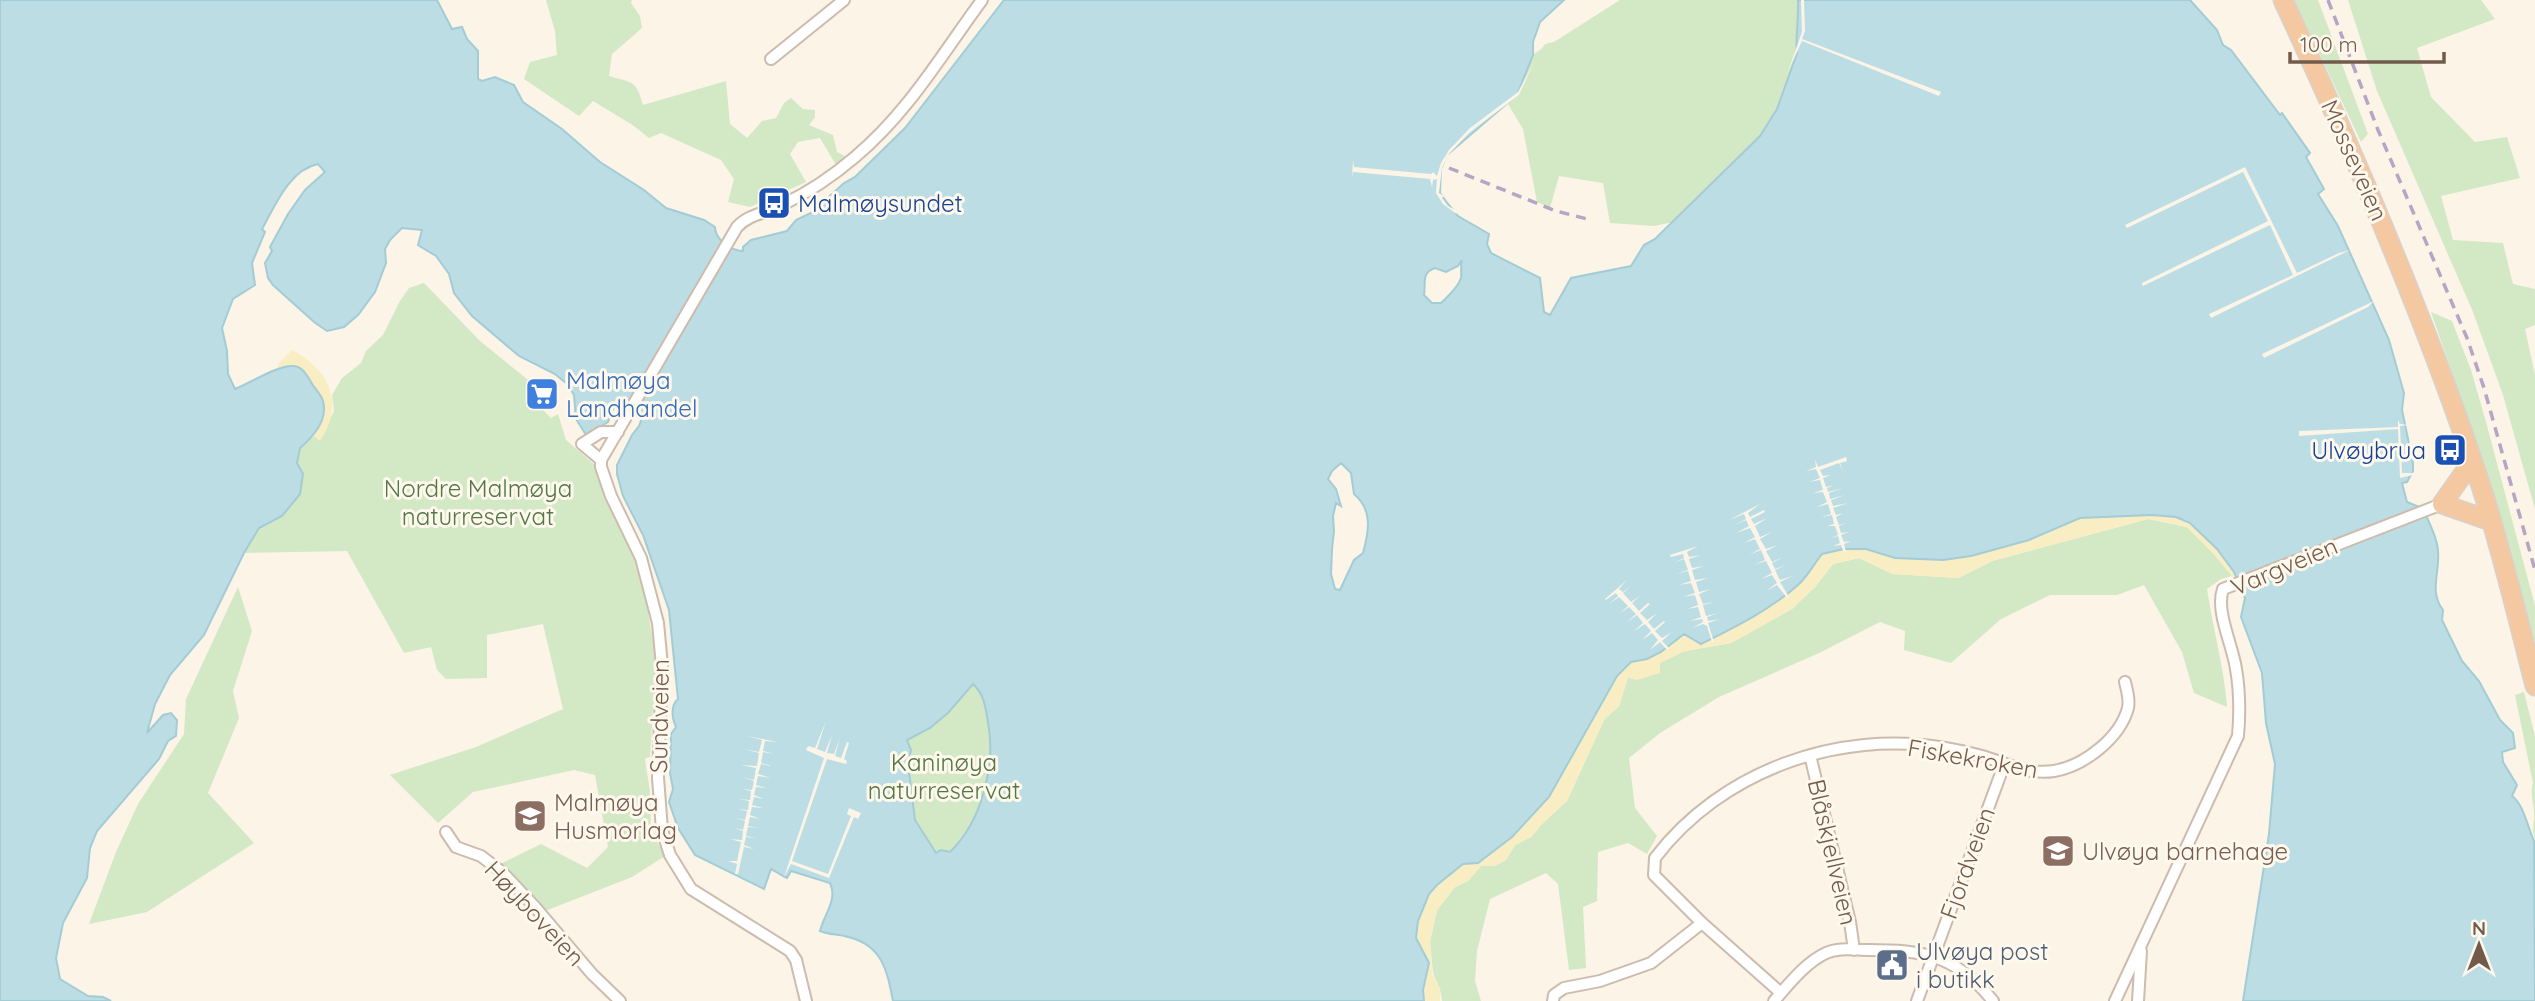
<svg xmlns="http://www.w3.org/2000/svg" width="2535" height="1001" font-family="Quicksand,sans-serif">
	<rect width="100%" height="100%" fill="#fbf4e7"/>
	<path fill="#d3e8c5" d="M546,0h86l-1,3 9,13 2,12 -30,26 -3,22c23,7 27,3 34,29l83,-24 4,43 17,14 15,-17 14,-3 8,-15 7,-5 12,11 12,1v7l-6,8 24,10 4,17 8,4 -9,9 -16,-27 -22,4 -8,12 16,28 -56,25 -22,-5 6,-23 -13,-19 -60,-27 -12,5 -15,-12 -41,-25 -14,15 -55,-37 6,-17 27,-7 -2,-24z
		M1620,0h184l-6,53 -22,58 -16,25 -87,86 -19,4 -44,-3 -7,-40 -44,-7 -9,32 -13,-6 -14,-73 -15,-25c15,-15 13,-33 24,-48 5,-5 9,-5 13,-12l9,-2z
		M2294,0h24l50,134 -7,8z
		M2348,0h133l14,19 -78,29 14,49 44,45 32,-5 13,41 -79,18 12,44 50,3 10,41 22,5v36l-10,4 10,46v134l-32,-114 -30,-83 -96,-221z
		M424,283l56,58 53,43 -5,11 23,23 7,-4 8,26 30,26 34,80 14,43 12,69 -6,99 -4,1 -1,2 5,31 1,40 14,25 -33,21 -92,36 -46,-46 47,-23 46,24 21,-21 -13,-72 -21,-5 -101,22 -35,31 -48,-48 86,-28 87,-38 -20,-85 -56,11v43l-41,1 -9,-9 -6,-23 -27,6 -57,-102 -104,2 16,-25 23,-12 18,-22 -3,-31 3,-15 14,-12 6,4 14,-29 -2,-16 10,-17 19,-15 5,-12 17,-16 17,-34 9,-13z
		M2431,312l21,9 19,49 15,52 49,184v37l-45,-159z
		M2148,519l39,8 26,26 19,23 -11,3 -14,10c6,40 17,78 20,118l-33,-14 -12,-41 -38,-67 -27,10h-67l-49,24 -50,44 -47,-13 1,-19 -25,-9 -63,32 -98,43 -59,36 -31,25 6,50 22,28 -10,18 -19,-11 -30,9 -1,49 -14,6 3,61 -17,2 -11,-86 -12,-11 -56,26 -13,52 -2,30 6,20h-39l-2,-12 -7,-16 -3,-32 7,-31 18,-23 13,-6 13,-15h13l12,-6 9,-15 16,-8 12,-14 24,-22 37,-81 15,-14 9,-29 57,-26 46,-8 61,-34 23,-22 18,-23 26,-6 34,16 65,4 34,-17z
		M238,587l14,44 -19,60 6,27 -31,75 46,50 -107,69 -58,12 27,-72 22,-48 46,-70 2,-35z
		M1022,607l-45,311 -143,-201z
		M2524,692l11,45v102c-4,-11 0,-17 -1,-28 -1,-11 -4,-18 -1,-28l-18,-88z"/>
	<path fill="#f9eec3" d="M292,350c38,20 53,54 28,91l-6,-5 8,-16 1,-18 -17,-29 -14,-7 -15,3 2,-6z
		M2127,515c16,0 34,-2 50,3 20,6 50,39 58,57l-3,1 -19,-23 -26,-26 -39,-8 -156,42 -34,17 -66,-4 -33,-16 -26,6 -18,23 -23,22 -61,34 -46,8 -25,12v10l-23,7 -9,-2 -9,28 -15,14 -37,81 -24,22 -12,14 -16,8 -9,15 -12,6h-13l-13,15 -13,6 -18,23 -7,31 2,32 8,16v12h-16l-1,-11 6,-27 -13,-24 2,-18 11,-27 8,-9 26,-21 15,-1 34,-26 37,-40 68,-121 14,-14 16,-3 14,-7 23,-18 17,10c34,-17 69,-34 97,-59 9,-8 16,-21 23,-31l23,-5h22l29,9 48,2 28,-4 58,-16 51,-22z"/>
	<path fill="#bcdde4" stroke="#a3ccd5" stroke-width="2" fill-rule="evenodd" d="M0,0h437l15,29 10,-2 5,12 11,12v28l4,2 13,-4 19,8 9,17 39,27 38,33 44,28 22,18 38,12 11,7c0,12 16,24 28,24v-4l8,-7 36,-9 9,-11 15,-7 33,-30 11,-6 50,-49 99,-128h560l-24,22 -7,20v13l-16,40 -70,60 -6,14 -1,24 8,11 10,12 31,18 -2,10 4,9 49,25 4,34 6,3 21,-37 60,-12 13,-21 11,-6 105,-103 17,-27 20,-56c-2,-7 2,-41 1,-53h392l27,30 6,15 8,5 49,65 2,-2 28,40 -4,4 18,32 -6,5 20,32 51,114 15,53 -2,17 11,53v8l-6,11 -5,1 5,19 15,6c6,11 12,24 15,36 6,23 -10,46 6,66l-1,10 20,41 17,20 21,39 13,13 2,15 -13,4 1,10 14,23 -5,11c11,7 16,32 22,45l1,160h-292l26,-167 6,-70 -9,-41 -4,-50 -21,-56 4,-19 -11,-26 -17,-23 -27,-26 -14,-6 -24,-2 -72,3 -51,22 -58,16 -28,4 -48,-2 -29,-9h-22l-22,5c-8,10 -15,23 -24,31 -28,25 -63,42 -97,59l-17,-10 -23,18 -14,7 -16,3 -14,14 -68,121 -37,40 -34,26 -15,1 -26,21 -8,9 -11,27 -2,17 13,25 -6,27 1,11h-531c-6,-31 -11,-56 -45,-64 -10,-3 -19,-2 -28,-6 4,-17 18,-31 10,-48l-39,-12 -4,7 -2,-1 -14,-8 -7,20 -69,-34 -17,-27 -9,-26 4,-13 -3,-16 1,-39 5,-7c-4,-9 -6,-21 2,-28l-9,-89 -26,-75 -20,-39 -6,-22v-9l15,-30 7,-9 4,-11 -23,-14 -7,8 -5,13 -22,13 -10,-16 -2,-24 -7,-11 -12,-10 -36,-18 -47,-40 -18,-23 -5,-19 -13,-18 -18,-11 4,-15 -20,-2 -12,12 -5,9 1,14 -11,29 -17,23 -14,12 -17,4 -13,-9 -41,-37 -5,-7 -3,-15 7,-12 -2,-4 18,-33 17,-24 20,-18 -7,-8c-29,6 -43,42 -56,65l3,3 -13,31 3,22 -22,14 -11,29 5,23 1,23 7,15c15,-6 42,-23 56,-23 11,-1 15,8 20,16 3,6 10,12 12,19 5,19 -10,36 -23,47l-3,15 6,11 -3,20 -18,22 -23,12 -15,25 -40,82 -34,40 -15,29 -8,29 16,-18 8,-2 6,7 -1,16 -8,5 -9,18 -62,72 -7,17 -3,30 -24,45 -7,35 4,21 28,17 15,1 8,4h-111zM1462,260c-2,7 0,12 -1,18 -3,10 -13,18 -20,25h-9l-8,-8c2,-13 -3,-22 11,-27l11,4 12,-6zM1341,463l10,10 3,21c19,16 15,37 9,59l-9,7 -14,30 -5,-1 -4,-15 1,-25 2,-18 -1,-15 3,-13 5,3 -5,-17 -8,-10 4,-8zM973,684c12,12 12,22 15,38 8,43 -6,99 -38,130l-9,-2 -5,3 -21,-33 -7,-57 3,-13 -4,-10 23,-12 18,-15z"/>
	<path fill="#fbf4e7" d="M1801,0h3l1,31 -3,8 139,53 -2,4 -137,-55 -15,33 15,-42z
		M1534,62l-15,33 -50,38 -20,21 -7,14 -3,25 5,3 -2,2 6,8 21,11 -14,-4 -12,-9 -7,-11 1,-14 -4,1 -1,7 -2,-8 -77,-7 -1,6 1,-18 1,7 77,7 2,-2 4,4 4,-13 8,-13 21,-22 48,-36z
		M2245,167l52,106 42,-20 11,-3 -139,68 -2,-4 84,-39 -23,-50 -127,61 -1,-3 126,-62 -25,-49 -116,56 -2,-3z
		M2374,301l-6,6 -104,51 -2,-4z
		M2398,420l2,4 9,1 -9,1 2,47h11v2l-13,3 -2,-49 -99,7v-5l99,-4z
		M1846,457l1,4 -7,2 3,8 -4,-8 -19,7 3,6 8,-1 -8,3 3,9 8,-2 -7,3 1,4 15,-4 -14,5 1,6 15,-4 -14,5 2,6 15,-3 -15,5 3,7 7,-2 -7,4 3,8 7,-2 -7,3 2,7 8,-1 -8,3 3,7 7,-1 -7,3 2,8 -2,1 -3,-8 -8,1 7,-3 -2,-7 -7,2 7,-3 -3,-9h-8l7,-2 -2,-9 -11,2 10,-3 -3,-10 -11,3 10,-5 -4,-10 -10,1 10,-3 -3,-10 -11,2 11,-4 -4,-9 -10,2 10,-4 -1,-8 3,8z
		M1760,504l-12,9 2,4 14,-7 1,2 -14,7 3,5 13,-6 -12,8 5,11 12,-5 -12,7 6,10 12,-4 -12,6 6,11 11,-5 -11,6 3,6 11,-4 -11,5 5,10 12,-4 -12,6 9,15 -2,1 -10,-13 -11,6 11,-8 -5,-8 -11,4 11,-6 -6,-12 -12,4 11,-5 -4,-10 -12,5 11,-6 -5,-10 -11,4 11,-6 -5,-9 -14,5 13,-7 -3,-6 -13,6 13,-7 -2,-5 -15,6z
		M1698,546l-11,6 2,5 12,-2 -12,4 3,9 12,-2 -12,4 3,10 13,-2 -12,4 3,10 12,-3 -12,5 4,10 12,-2 -12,3 3,11 12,-3 -11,4 1,4 12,-2 -12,4 6,19h-2l-5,-16 -4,-2 -11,4 11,-6 -1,-3 -12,2 11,-4 -3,-10 -11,2 11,-4 -3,-10 -12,2 12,-4 -4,-10 -12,2 12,-4 -3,-10 -12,3 12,-4 -4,-11 -11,4 11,-5 -1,-4 -12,3 -1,-2z
		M1627,580l-8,9 4,3 9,-7 -9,8 8,9 10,-7 -9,8 7,8 9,-8 2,1 -10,9 7,7 10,-7 -9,9 6,7 10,-8 1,1 -10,9 7,7 10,-6 -10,9 7,7 -2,2 -7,-8 -10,8 8,-10 -6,-7 -10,7 9,-9 -6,-7 -11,7 9,-8 -6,-8 -11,8 10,-9 -7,-7 -10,7 9,-8 -9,-9 -10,7 9,-8 -2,-3 -10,7 -1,-1z
		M826,721l-9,28 8,3 7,-17 -5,18 7,1 6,-16 -5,18 6,2 6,-16 2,1 -5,16 3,2 -1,3 -19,-5 -35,102 36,13 23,-58 -4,-2 2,-6 12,5 -3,6 -4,-2 -25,61 -38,-14 -7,13 40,-119 -18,-8 2,-4 7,2z
		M747,736l31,6 -13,-1 -2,10 12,3 -12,-2 -2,11 12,3 -12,-2 -3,10 13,4 -13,-2 -2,9 11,3 -11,-1 -2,8 10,4 -10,-2 -2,8 11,3 -11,-1 -2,8 10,4 -10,-2 -2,9 11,2 -11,-1 -2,9 10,2 -10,-1 -2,8 10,4 -10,-2 -6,27h-3l2,-10 -9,-3h9l4,-19 -11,-3 12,1 1,-9 -10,-3 10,2 2,-9 -10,-3 10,2 2,-9 -10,-2 11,1 1,-9 -10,-2 11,1 1,-9 -10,-2 11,1 2,-9 -12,-4 12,3 2,-12 -15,-3 16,1 2,-13 -15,-4 15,3 3,-12z"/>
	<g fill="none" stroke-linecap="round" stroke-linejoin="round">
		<defs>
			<path id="minor" d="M771,59l73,-59
				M601,460l-19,-16 19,-12h17
				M1810,755l40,167 4,28
				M446,832l10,15 25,9 22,17 32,34 57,67 28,27
				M1781,993l-79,-70 -48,-48 1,-17c66,-87 184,-129 290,-110 12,2 25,5 37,8 24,7 45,19 72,15 30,-5 66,-33 74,-63 2,-9 -1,-17 -3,-26
				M806,1001l-10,-41 -6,-9 -99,-62 -21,-34 -8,-25 -4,-52 4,-112 -4,-43 -17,-65 -30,-62 -10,-29v-7l136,-233c13,-14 31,-14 47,-23 25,-12 50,-29 71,-47 53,-44 87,-103 127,-157
				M1553,1001l1,-6 10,-7 36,-7 51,-18 51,-40
				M1774,1001c15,-17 31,-38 52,-48 13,-6 28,-3 42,-3 56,0 88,5 125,51
				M1917,1001l87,-236
				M2115,1001l123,-265c2,-23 2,-44 -2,-67 -3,-23 -21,-58 -13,-80l219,-85
				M2138,1001l3,-50"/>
			<path id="trunk" d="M2283,0c74,159 143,320 198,486 21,66 37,133 54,200
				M2473,465l-7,5 -24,34 49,17"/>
		</defs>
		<use href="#minor" stroke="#cdbcad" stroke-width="14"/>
		<use href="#trunk" stroke="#d8d1cd" stroke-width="21"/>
		<use href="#minor" stroke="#fff" stroke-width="10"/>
		<use href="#trunk" stroke="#f4c9a2" stroke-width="18"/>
		<path stroke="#b7a5c5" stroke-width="3.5" stroke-dasharray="10 7" stroke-linecap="butt" d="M2328,0l50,130 89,208 17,50 51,182
			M1449,168l107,43 31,8"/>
	</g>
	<defs>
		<symbol id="bus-square" viewBox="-11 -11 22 22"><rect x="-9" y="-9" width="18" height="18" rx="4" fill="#1a4fb4" stroke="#fef8ed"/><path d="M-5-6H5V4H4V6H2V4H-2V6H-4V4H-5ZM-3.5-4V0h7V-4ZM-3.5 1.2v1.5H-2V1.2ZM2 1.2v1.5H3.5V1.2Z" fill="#fff"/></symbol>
		<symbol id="supermarket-square" viewBox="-11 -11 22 22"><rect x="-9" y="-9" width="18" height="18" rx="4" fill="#3f7fe0" stroke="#fef8ed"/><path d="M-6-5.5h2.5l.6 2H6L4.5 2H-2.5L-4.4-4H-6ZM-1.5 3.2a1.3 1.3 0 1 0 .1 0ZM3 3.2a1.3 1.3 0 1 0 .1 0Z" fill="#fff"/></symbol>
		<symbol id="school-square" viewBox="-11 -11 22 22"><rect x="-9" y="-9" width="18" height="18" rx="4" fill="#8d6e63" stroke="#fef8ed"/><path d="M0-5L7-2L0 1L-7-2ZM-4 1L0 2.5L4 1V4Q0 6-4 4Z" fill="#fff"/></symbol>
		<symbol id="civic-square" viewBox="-11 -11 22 22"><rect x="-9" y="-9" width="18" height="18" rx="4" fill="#5c6f8a" stroke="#fef8ed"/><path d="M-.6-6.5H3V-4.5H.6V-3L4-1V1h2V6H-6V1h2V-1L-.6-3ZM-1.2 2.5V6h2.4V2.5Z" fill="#fff"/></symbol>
	</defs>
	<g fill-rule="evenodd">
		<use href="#bus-square" x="755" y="184" width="38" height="38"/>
		<use href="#supermarket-square" x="523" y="375" width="38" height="38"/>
		<use href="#bus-square" x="2431" y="431" width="38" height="38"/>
		<use href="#school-square" x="511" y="797" width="38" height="38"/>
		<use href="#school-square" x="2039" y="832" width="38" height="38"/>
		<use href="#civic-square" x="1873" y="946" width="38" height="38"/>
	</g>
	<g text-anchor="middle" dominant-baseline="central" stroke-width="6" stroke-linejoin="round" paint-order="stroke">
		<g font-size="24" fill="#735b4c" stroke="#fef8ed">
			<text transform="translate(2355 160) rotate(66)">Mosseveien</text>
			<text transform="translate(2284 566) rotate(-23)">Vargveien</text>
			<text transform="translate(659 716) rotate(-89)">Sundveien</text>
			<text transform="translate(1973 758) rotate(10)">Fiskekroken</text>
			<text transform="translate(1833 852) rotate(77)">Blåskjellveien</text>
			<text transform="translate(1967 863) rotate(-70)">Fjordveien</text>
			<text transform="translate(535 913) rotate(47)">Høyboveien</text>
		</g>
		<g font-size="24" fill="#164399" stroke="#fef8ed" text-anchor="start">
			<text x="798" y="203">Malmøysundet</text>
			<text x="2426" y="450" text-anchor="end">Ulvøybrua</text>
		</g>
		<g font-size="24" fill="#366cbe" stroke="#fef8ed" text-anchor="start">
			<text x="566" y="380">Malmøya<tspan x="566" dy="28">Landhandel</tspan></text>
		</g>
		<g font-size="24" fill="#537845" stroke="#fef8ed">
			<text x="478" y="488">Nordre Malmøya<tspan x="478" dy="28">naturreservat</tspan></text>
			<text x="944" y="762">Kaninøya<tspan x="944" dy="28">naturreservat</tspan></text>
		</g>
		<g font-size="24" fill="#785e54" stroke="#fef8ed" text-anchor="start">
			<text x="554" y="802">Malmøya<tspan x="554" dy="28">Husmorlag</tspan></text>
			<text x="2082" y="851">Ulvøya barnehage</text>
		</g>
		<g font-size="24" fill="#4e5e75" stroke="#fef8ed" text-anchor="start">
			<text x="1916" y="951">Ulvøya post<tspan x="1916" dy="28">i butikk</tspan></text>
		</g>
	</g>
	<g transform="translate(2479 945)" stroke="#fef8ed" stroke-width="5" paint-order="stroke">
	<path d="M0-5L12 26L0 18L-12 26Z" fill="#735b4c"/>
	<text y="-10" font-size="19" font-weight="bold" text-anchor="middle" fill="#735b4c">N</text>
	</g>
	<path d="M2290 52v10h154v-10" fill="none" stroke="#735b4c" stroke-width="3.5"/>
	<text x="2300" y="52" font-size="21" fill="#735b4c" stroke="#fef8ed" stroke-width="5" paint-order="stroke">100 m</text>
</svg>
